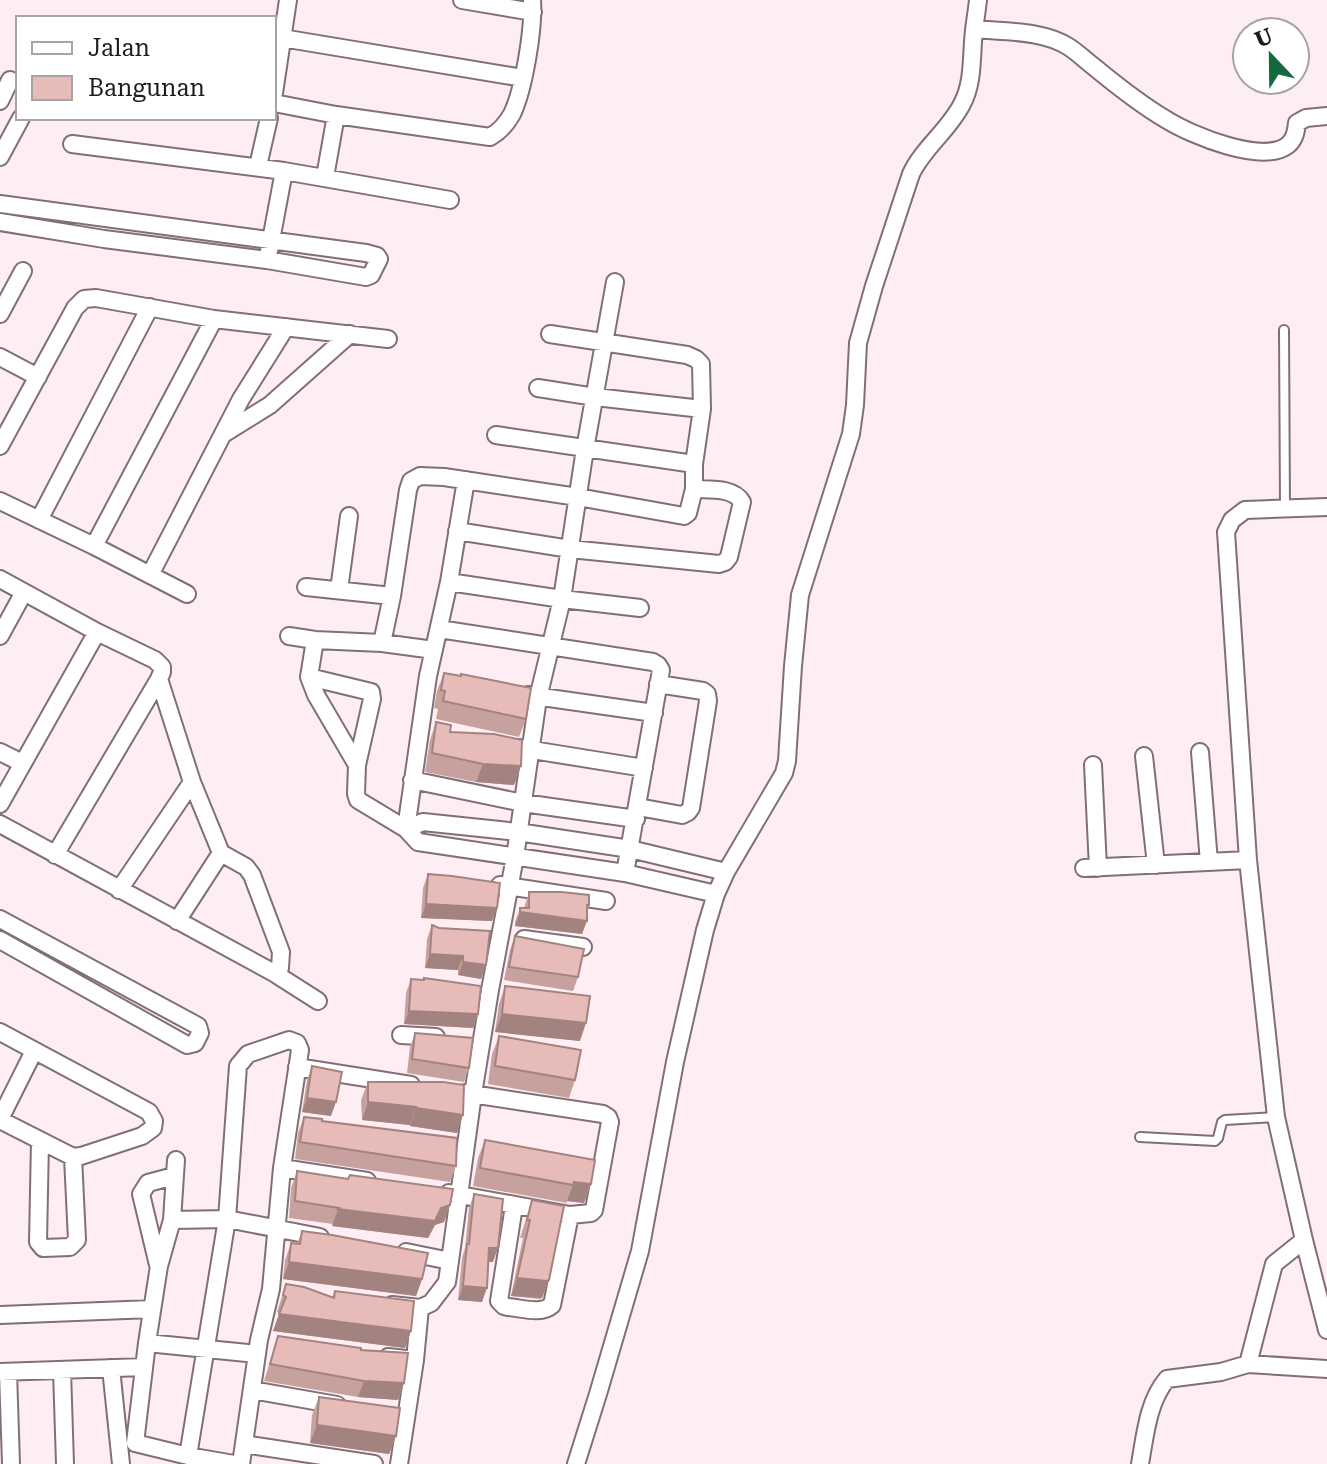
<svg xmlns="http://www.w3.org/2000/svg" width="1327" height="1464" font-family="'Roboto Serif',serif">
	<rect width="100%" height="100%" fill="#feeef4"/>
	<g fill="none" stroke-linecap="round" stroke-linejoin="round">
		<defs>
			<path id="lane" d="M1284,330l1,178
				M1140,1137l75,4 3,-3 4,-16 3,-2 51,-3"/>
			<path id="street" d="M462,0l71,12
				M974,29c30,3 69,1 95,18 8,5 16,13 24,19 23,19 48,39 74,54 24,15 96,45 121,25 7,-6 8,-14 9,-22l9,-5 21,-2
				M282,38l241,40
				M274,93l14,-93
				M0,101l10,-21
				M274,103l62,12 154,22c9,-5 17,-14 22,-23 12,-25 22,-86 20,-114
				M72,144l212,27
				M0,157l21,-39
				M258,166l11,-48
				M325,177l11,-62
				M0,204l366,49 11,3 2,3 -8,16 -5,2 -99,-17 -163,-21 -104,-17
				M269,251l15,-80 166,29
				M0,314l23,-43
				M0,357l38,20
				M538,388l57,9 107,12
				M225,433l45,-28 80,-71
				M496,435l198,29
				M0,446l75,-138 9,-9 12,-1 118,21 174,20
				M0,501l94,45 93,48
				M39,520l111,-213
				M457,531l113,18 149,15 6,-2 4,-5 13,-55c-9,-15 -32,-12 -48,-13
				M94,546l120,-227
				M150,575l91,-176 45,-72
				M0,579l97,53 58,28 7,7v5l-3,7 33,103 29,71 -44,68
				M449,582l113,17 78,9
				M306,587l86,9
				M339,590l10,-74
				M439,629l214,33 5,3 3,5 -36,203
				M0,636l24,-44
				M289,636l26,4 67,3 52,7
				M315,640l-6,37 7,18 41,70 -1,29 2,6 48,29 12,13 207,31 91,21
				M382,643l10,-47 16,-106 3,-9 9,-5 24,1 134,20 106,19 4,-3 6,-24v-25l8,-55 -1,-45 -5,-5 -9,-4 -137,-21
				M309,677l62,15 1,7 -15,66
				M528,695l126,18
				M520,748l124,20
				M0,752l22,11
				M1200,752l9,110
				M1144,756l12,109
				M1093,765l5,103
				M412,780l111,23 113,16
				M0,804l97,-172
				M638,807l44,8 6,-3 3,-4 17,-107 -1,-7 -4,-3 -45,-7
				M0,824l274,149 44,28
				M406,829l22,-153 21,-94 17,-102
				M406,829l17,-7 95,10 112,17 96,23
				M221,853l25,14 6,8 29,77 -1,16 -6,5
				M55,855l104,-176
				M1084,868l164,-8
				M500,885l106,16
				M119,890l73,-108
				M0,919l198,107 2,7 -5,10 -8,2 -187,-105
				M524,939l59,8
				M0,1032l149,80 5,9 -1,7 -11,8 -61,20 -8,1 -73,-37
				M401,1035l35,2
				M297,1067l114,18
				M0,1119l34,-68
				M40,1141l-2,101 5,6 27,-1 7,-7 -4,-83
				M176,1160l-4,60 -13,46 -12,77 -12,100 53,13 46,8
				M282,1168l85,13
				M449,1193l121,22 21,-2 3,-3 16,-88 -2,-5 -5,-3 -138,-21
				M514,1206l-15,95 5,5 4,1c14,1 33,8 44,-2l18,-90
				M172,1220l55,-1 93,18
				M1304,1240l23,90
				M406,1252l44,9 23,-167 17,-104 25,-133 23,-159 24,-99 23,-150 30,-167
				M158,1265l-17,-71 7,-11 26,-7
				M392,1305l28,3 11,-5 16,-21 3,-21
				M0,1315l152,-6
				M147,1343l110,11
				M388,1357l27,3
				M1248,1364l79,5
				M111,1368l10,96
				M62,1370l3,94
				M0,1372l144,-5
				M8,1372l3,92
				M252,1390l85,15
				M244,1444l130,20
				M188,1456l39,-237 11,-153 10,-12 41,-14 8,3 3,7 -18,118 -11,121 -12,51 -18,124
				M399,1464l16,-104 5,-52
				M576,1464l22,-70 42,-143 35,-189 30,-132 11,-36 10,-22 51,-87 7,-12 3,-12 6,-95 7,-71 51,-161 4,-29 3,-62 16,-57 37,-112c12,-26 38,-44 51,-70 12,-22 9,-49 12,-73 1,-10 3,-21 4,-31
				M1140,1464c5,-28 8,-63 27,-85l54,-7 27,-8 26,-100 30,-24 -28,-123 -28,-257 -22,-328 6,-12 13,-10 82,-3"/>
		</defs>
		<use href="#lane" stroke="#816f77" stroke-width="12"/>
		<use href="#street" stroke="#816f77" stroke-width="20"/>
		<use href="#lane" stroke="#fff" stroke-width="8"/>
		<use href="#street" stroke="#fff" stroke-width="16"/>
	</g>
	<path fill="#c7a19d" d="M444,673l82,46 -7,18 -83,-18 2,-10 -4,-1 3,-17z
		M436,722l14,10 71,34 -7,19 -38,-3 -51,-10 5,-32z
		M428,874l64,47 -71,-3 2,-30z
		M529,892l58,20 -5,22 -67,-8v-4l5,-14h4z
		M432,925l54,40 -5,14 -23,-4v-5l-33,-2 2,-29z
		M515,936l63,41 -5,14 -69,-11 6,-30z
		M411,979l67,35 -5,14 -69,-4 2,-31z
		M505,986l75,55 -85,-9 4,-28z
		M415,1033l54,35 -5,14 -57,-9 3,-26z
		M499,1036l76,44 -6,18 -81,-14 4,-30z
		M312,1066l19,50 -29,-4 5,-32z
		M368,1082h75l14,51 -47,-7v-1l-48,-5 -1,-20z
		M304,1117l18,4 134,45 -6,16 -155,-23 3,-26z
		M485,1140l106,44 -7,19 -17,-2v2l-94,-17 5,-28z
		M297,1171l153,34 -6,17 -9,3 -7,13 -96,-12 1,-2 -44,-6 2,-30z
		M474,1194l19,68h-4l-7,40 -24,-2 4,-42 3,-10 4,-40z
		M532,1200l17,80 -7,18 -2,1 -29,-3 12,-58h-3z
		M302,1231l120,48 -6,17 -133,-17 2,-19 6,-17 6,1z
		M286,1284l46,13 3,-6 76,40 -6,17 -132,-17 7,-18 -3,-1z
		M278,1336l83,14 43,33 -6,17 -40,-3 -94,-16z
		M319,1397l77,39 -7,18 -79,-11 2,-28z"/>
	<path fill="#a28380" d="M483,764l38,2 -7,19 -38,-3z
		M426,904l71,4 -5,13 -71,-3z
		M520,912l67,9 -5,13 -67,-8z
		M430,954l33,2 -5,14 -33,-2z
		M463,962l23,3 -5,14 -23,-4z
		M409,1011l69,3 -5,14 -69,-4z
		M502,1014l84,9 -6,18 -85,-9z
		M307,1098l29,4 -5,14 -29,-4z
		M368,1102l48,5 -6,18 -48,-5z
		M416,1108l47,7 -6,18 -47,-7z
		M574,1182l17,2 -7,19 -17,-2z
		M450,1205l-6,17 -9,3 -7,13 -96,-12 6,-17 103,-1z
		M489,1248h9l-5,14 -9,-1z
		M289,1262l133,17 -6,17 -133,-17z
		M517,1278l32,2 -7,18 -31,-2z
		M463,1286l24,2 -5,14 -24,-2z
		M279,1314l132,17 -6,17 -132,-17z
		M364,1381l40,2 -6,17 -40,-3z
		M317,1425l79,11 -7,18 -79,-11z"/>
	<path fill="#e7bbb7" stroke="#a28380" stroke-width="2" d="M444,673l17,3v-2l70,14 -5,31 -83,-18 2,-10 -4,-1z
		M436,722l15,3 -1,7 44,2 28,6 -1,26 -38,-2 -51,-11z
		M428,874l24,2 48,7 -3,25 -71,-4z
		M529,892h33l27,3v10h-2v16l-67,-9v-4h9z
		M432,925l7,3 51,3 -4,34 -23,-3v-6l-33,-2z
		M515,936l69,13 -6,28 -69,-10z
		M424,978l57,8 -3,28 -69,-3 2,-32 13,1z
		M505,986l85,10 -4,27 -84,-9z
		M415,1033l58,5 -4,30 -57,-9z
		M499,1036l82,14 -6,30 -80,-14z
		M312,1066l30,6 -6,30 -29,-4z
		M368,1082h75l21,3 -1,30 -47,-7v-1l-48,-5z
		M304,1117l18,2v2l135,17 -1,28 -156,-24z
		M485,1140l110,20 -4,24 -17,-2 -1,3 -93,-17z
		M297,1171l51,8 2,-4 103,14 -3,16 -9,3 -6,13 -97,-12 1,-1 -44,-7z
		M474,1194l29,5 -5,49h-9l-2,40 -24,-2 4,-42h2z
		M532,1200l32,6 -15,74 -2,1 -30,-3 13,-58h-3z
		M302,1231l30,4 96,18 -6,26 -133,-17 2,-19 9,1z
		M286,1284l18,3 30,11 1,-7 79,10 -3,30 -132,-17 7,-17 -3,-2z
		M278,1336l83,12v2l47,3 -4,30 -40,-2 -94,-17z
		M319,1397l81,11 -4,28 -79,-11z"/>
	<rect x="16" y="16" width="260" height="104" fill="#ffffff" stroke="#a7a4a5" stroke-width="2"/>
	<rect x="32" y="42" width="40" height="12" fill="#ffffff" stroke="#a7a4a5" stroke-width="2"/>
	<text x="88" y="56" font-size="24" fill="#221b1d">Jalan</text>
	<rect x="32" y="76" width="40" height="24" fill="#e7bbb7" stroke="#a7a4a5" stroke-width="2"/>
	<text x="88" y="96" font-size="24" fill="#221b1d">Bangunan</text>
	<g transform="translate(1271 56) rotate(338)"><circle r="38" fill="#ffffff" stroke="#a7a4a5" stroke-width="2"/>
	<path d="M0-6L14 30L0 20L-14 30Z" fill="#136b3d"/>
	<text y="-12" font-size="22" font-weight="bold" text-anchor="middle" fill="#221b1d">U</text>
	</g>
</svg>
